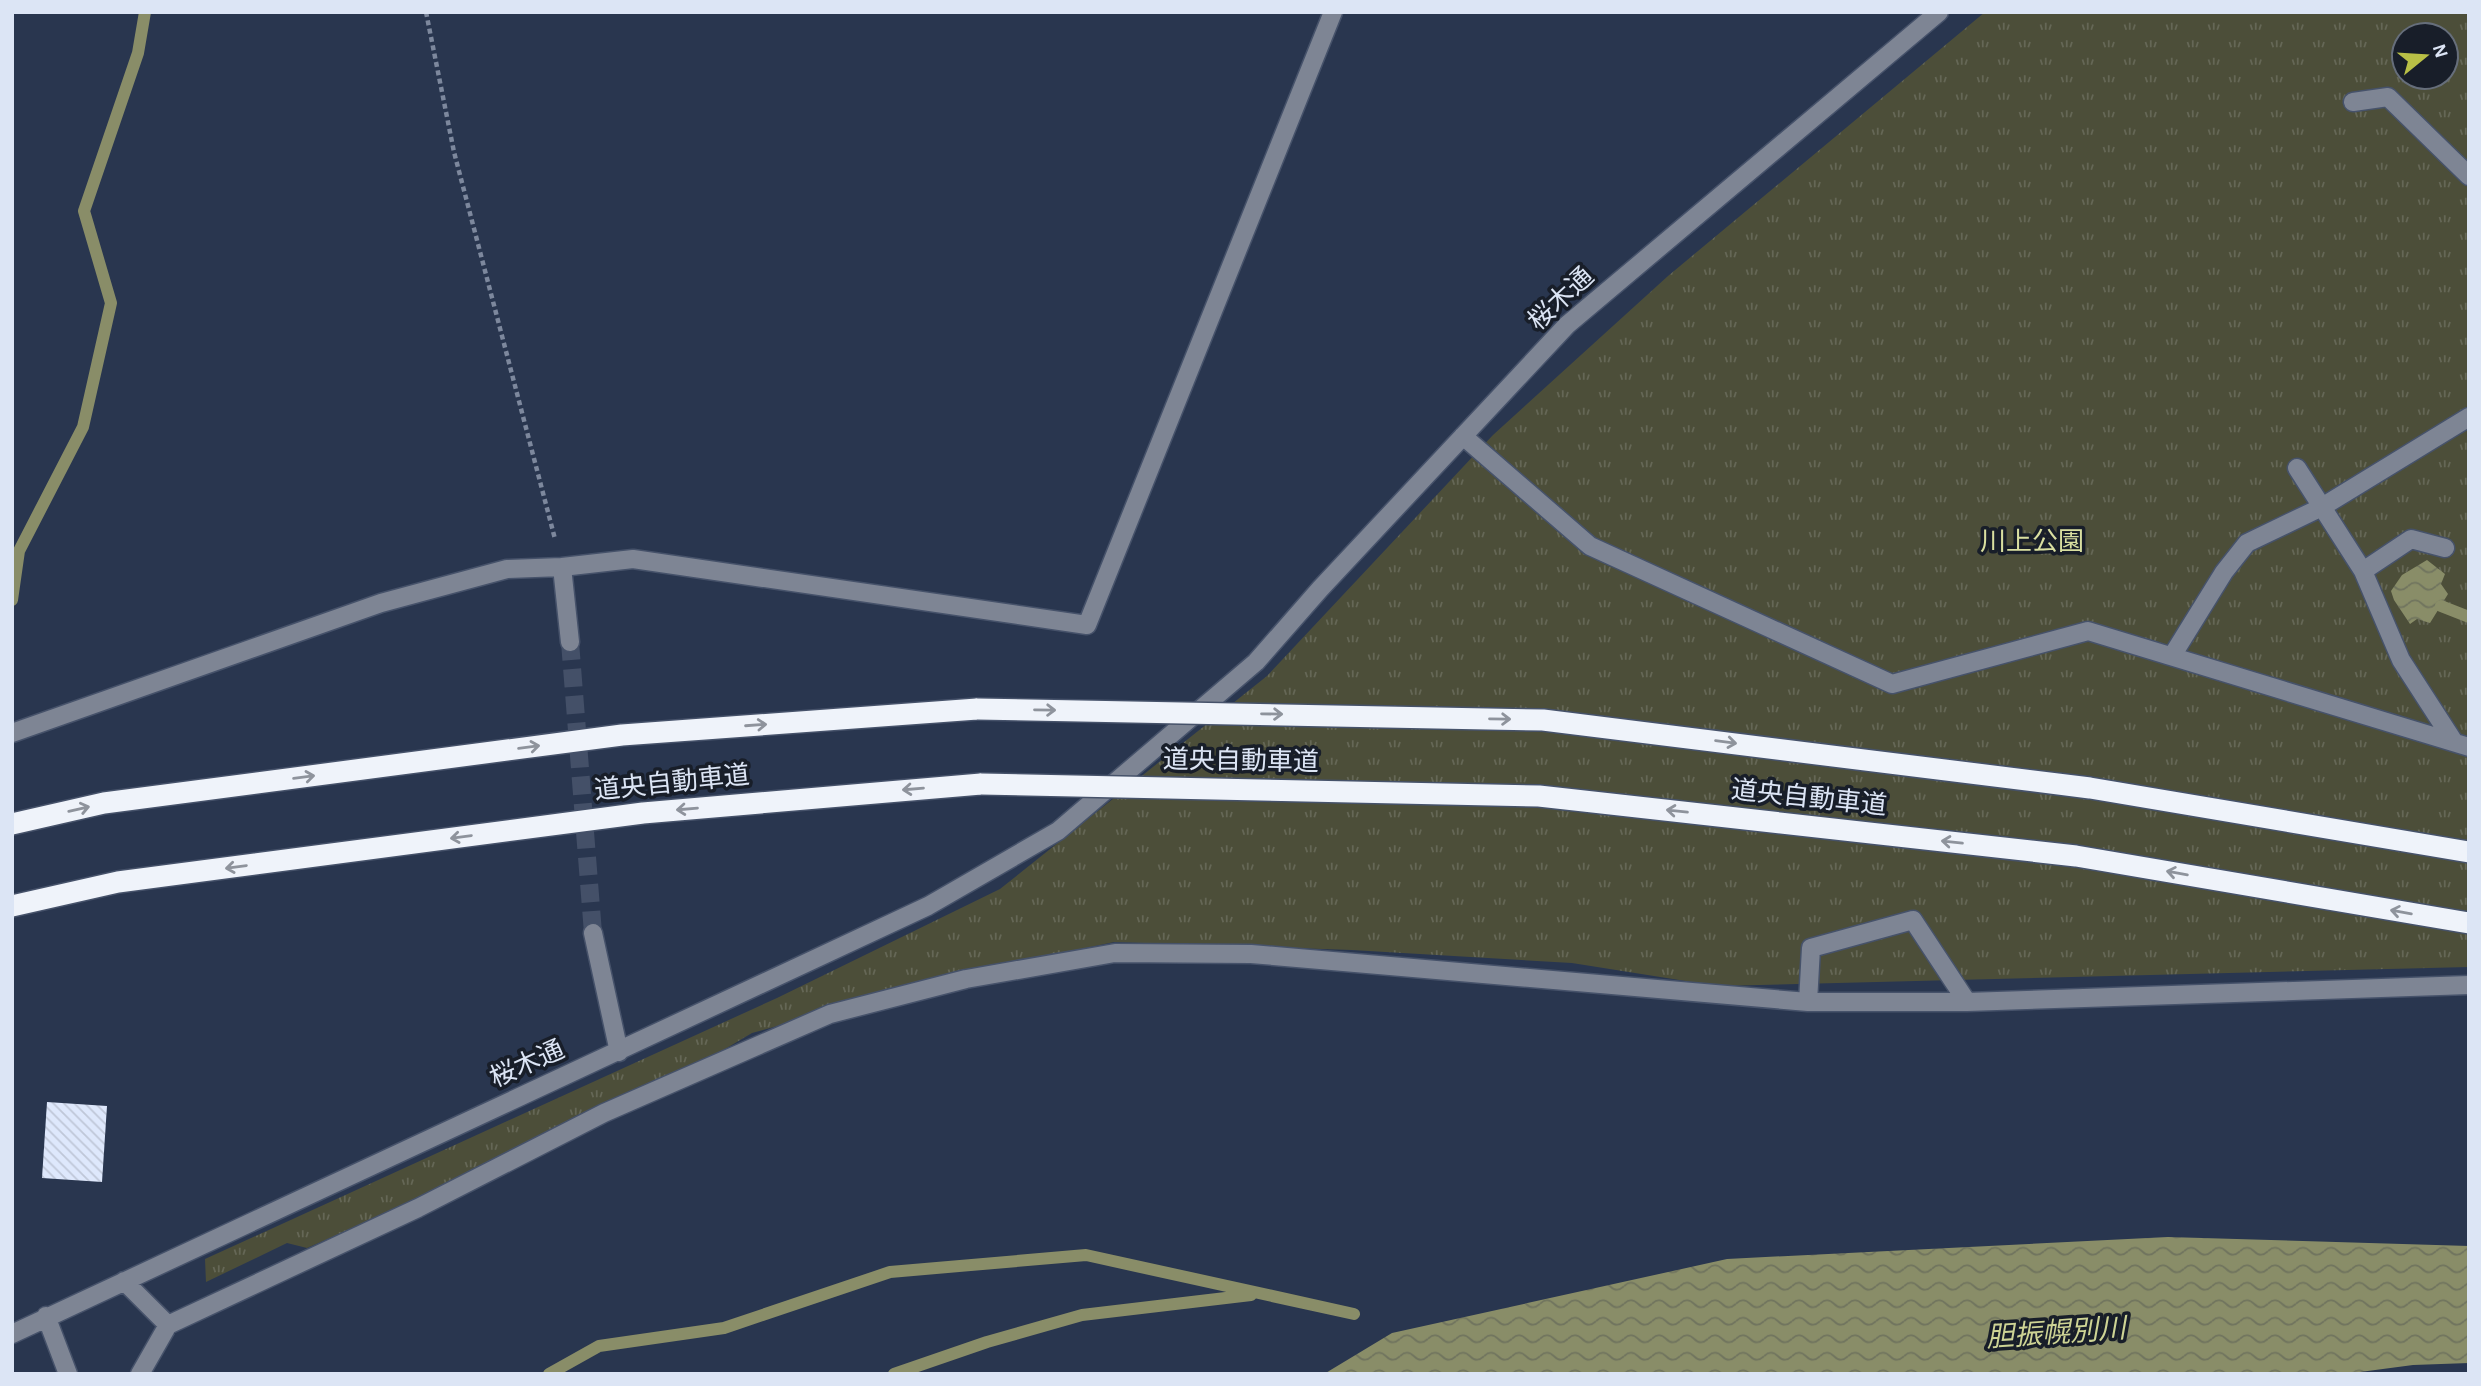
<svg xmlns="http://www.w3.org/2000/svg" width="2481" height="1386" font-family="'Alegreya Sans','Noto Sans JP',sans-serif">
	<defs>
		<pattern id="park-tufts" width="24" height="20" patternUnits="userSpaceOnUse" patternTransform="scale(1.75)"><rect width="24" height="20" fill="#4c4e39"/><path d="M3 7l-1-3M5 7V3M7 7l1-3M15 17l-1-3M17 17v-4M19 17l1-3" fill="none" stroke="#656756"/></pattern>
		<pattern id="water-waves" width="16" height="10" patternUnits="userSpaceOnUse" patternTransform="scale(1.75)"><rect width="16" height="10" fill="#898d68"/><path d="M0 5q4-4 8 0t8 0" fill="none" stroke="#70745e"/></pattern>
		<pattern id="building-back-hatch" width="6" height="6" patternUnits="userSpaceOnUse" patternTransform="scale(1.75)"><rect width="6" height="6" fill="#dee8fc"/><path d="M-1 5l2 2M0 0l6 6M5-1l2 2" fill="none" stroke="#bfc7d8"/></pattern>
	</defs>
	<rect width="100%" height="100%" fill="#29364f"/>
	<path fill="url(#park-tufts)" fill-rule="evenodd" d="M1985,12h484v955l-752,19 -145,-23 -220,-13 -238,-8 -128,27 -234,64 -133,79 -312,136 -20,-5 -81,39 -1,-23 572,-261 223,-109 267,-213 226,-241 175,-159zM2404,35h42v42h-42z"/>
	<path fill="url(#water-waves)" d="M2427,560l18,14 -4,10 7,10 -18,29 -13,-4 -7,5 -16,-24 -3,-9 11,-16z
		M2168,1237l301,9v117l-56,2 -68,9h-1021l68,-41 335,-74z"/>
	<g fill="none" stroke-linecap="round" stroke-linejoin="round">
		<path stroke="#898d68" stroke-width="12" d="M12,600l7,-49 64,-124 28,-124 -27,-92 54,-158 7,-41
			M2441,606l28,11
			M549,1374l50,-28 125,-18 166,-56 196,-17 268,59
			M894,1374l93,-32 95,-27 169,-20"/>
	</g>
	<path fill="url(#building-back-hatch)" d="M47,1102l60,4 -5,76 -60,-4z"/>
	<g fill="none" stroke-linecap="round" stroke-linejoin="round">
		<path stroke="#445068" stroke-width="18" stroke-dasharray="18 9" stroke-linecap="butt" d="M570,642l23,291"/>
		<defs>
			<path id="minor" d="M2353,102l35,-5 81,79
				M1463,436l127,110 302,138 196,-53 381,116
				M2297,468l66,103 38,89 53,82
				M562,567l71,-8 454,66 246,-613
				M2363,571l48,-32 34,9
				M2172,656l52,-84 23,-29 75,-36 147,-90
				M12,733l369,-130 126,-34 55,-2 8,75
				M593,933l26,119
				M1808,1002l3,-54 102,-28 54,82
				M124,1281l44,44 250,-117 186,-95 226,-99 136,-35 149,-26 136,1 557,48h159l502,-17
				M46,1316l22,58
				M12,1334l916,-428 130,-75 198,-169 64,-73 247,-264 372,-313
				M140,1374l28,-49"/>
			<path id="highway" d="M12,824l92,-21 518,-68 355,-26
				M12,906l106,-24 525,-69 338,-29"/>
		</defs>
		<use href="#minor" stroke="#46526a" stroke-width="21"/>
		<use href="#highway" stroke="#46526a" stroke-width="24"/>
		<path stroke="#7d889d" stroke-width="4.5" stroke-dasharray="5 3.5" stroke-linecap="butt" d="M426,12l28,140 101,387"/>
		<use href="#minor" stroke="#7e8594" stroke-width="18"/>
		<use href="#highway" stroke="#eff3fa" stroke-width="21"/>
		<defs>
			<path id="highway-bridge" d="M977,709l566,11 547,68 379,64
				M981,784l558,12 537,60 393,67"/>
		</defs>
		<use href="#highway-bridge" stroke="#46526a" stroke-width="24" stroke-linecap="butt"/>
		<use href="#highway-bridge" stroke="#eff3fa" stroke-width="21"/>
	</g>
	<defs><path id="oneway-shaft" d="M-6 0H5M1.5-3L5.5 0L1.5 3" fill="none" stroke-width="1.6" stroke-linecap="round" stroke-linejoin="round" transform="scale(1.75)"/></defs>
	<g stroke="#8e939c">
		<use href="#oneway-shaft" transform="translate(1045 710) rotate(1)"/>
		<use href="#oneway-shaft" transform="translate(1272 714) rotate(1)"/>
		<use href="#oneway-shaft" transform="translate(1500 719) rotate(1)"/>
		<use href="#oneway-shaft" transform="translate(756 725) rotate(-4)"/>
		<use href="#oneway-shaft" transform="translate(1726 742) rotate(7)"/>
		<use href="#oneway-shaft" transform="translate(529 747) rotate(-7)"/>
		<use href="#oneway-shaft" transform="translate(304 777) rotate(-7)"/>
		<use href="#oneway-shaft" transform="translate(913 789) rotate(175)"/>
		<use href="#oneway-shaft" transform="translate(79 809) rotate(-13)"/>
		<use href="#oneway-shaft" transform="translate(687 809) rotate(175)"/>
		<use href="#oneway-shaft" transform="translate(1677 811) rotate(-174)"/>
		<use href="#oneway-shaft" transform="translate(461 837) rotate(172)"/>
		<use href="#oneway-shaft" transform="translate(1952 842) rotate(-174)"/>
		<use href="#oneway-shaft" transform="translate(236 867) rotate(172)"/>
		<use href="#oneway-shaft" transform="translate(2177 873) rotate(-170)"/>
		<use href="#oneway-shaft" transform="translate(2401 912) rotate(-170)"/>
	</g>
	<g text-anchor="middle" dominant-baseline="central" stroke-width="7" stroke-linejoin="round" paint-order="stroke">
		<g font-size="26" fill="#dce5f5" stroke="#181e29">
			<text transform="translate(1561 299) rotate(-43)">桜木通</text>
			<text transform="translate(1241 761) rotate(1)">道央自動車道</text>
			<text transform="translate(672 783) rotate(-6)">道央自動車道</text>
			<text transform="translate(1809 798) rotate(6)">道央自動車道</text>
			<text transform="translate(527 1064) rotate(-24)">桜木通</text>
		</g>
		<g font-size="26" fill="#d9dfa0" stroke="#181e29">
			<text x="2032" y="542">川上公園</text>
		</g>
		<g font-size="28" font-style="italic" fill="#ced495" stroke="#181e29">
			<text transform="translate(2056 1334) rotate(-4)">胆振幌別川</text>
		</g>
	</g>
	<rect width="2481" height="1386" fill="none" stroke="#dce5f5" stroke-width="28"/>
	<g transform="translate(2425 56) rotate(72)"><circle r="33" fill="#181e29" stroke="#666e7b" stroke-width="2"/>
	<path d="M0-5L12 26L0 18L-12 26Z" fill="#b9c046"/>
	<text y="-10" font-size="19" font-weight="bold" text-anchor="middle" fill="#dce5f5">N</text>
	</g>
</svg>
